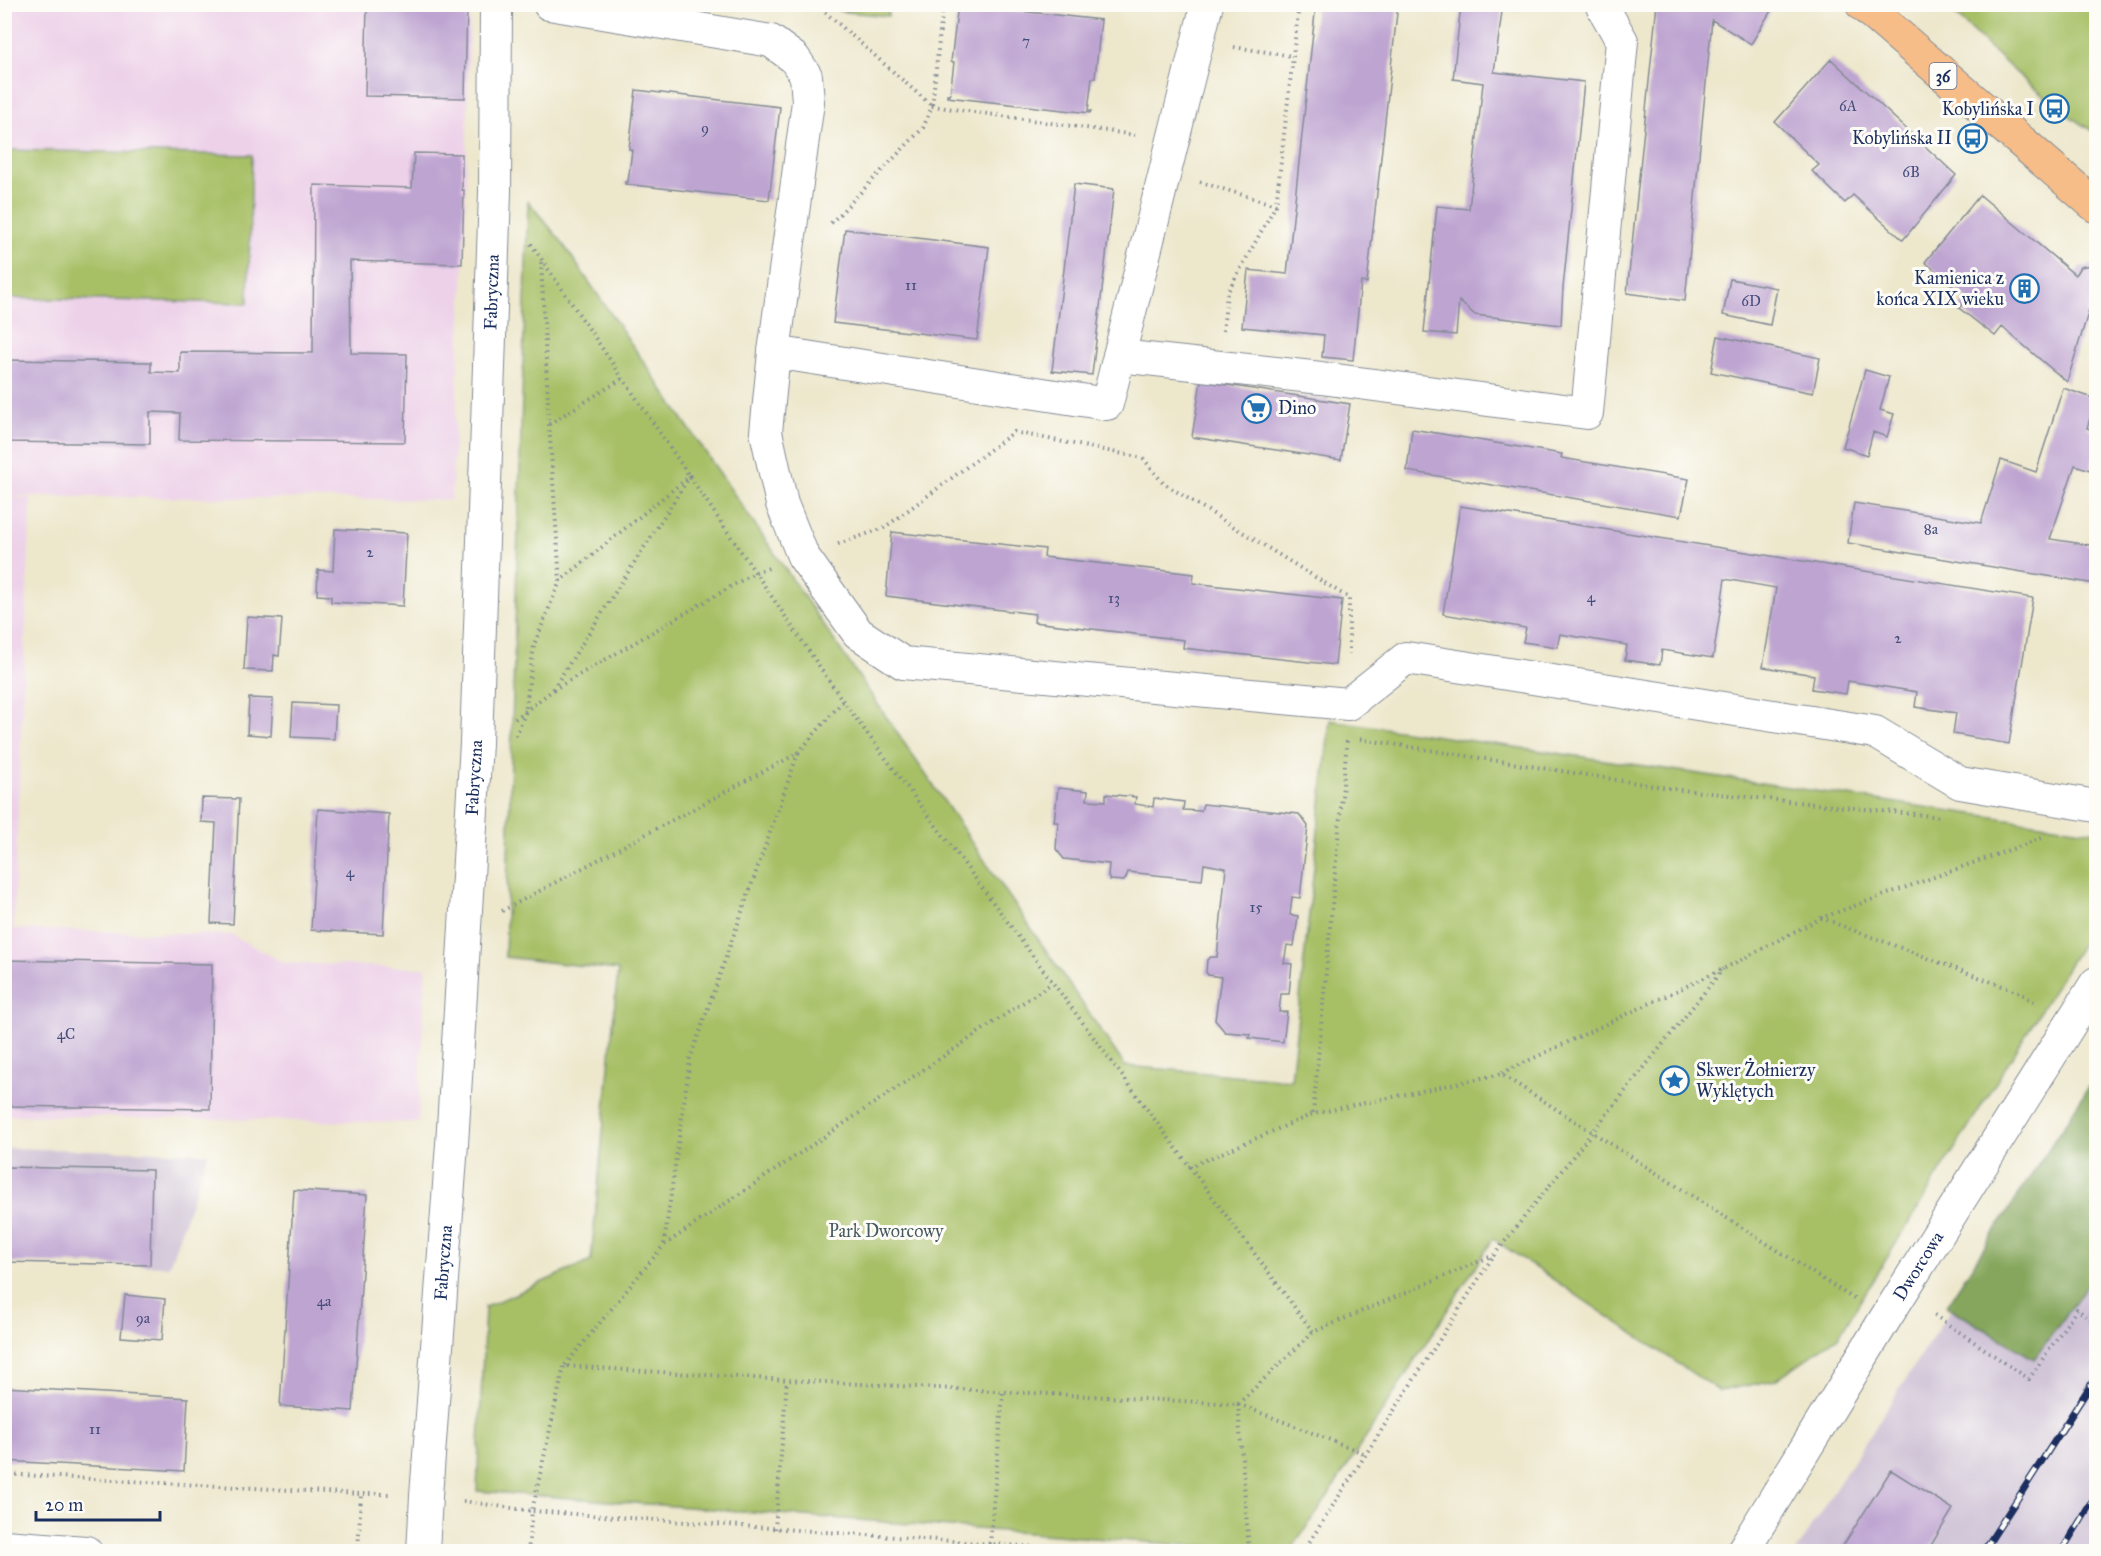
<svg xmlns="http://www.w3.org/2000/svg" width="2101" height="1556" font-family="'IM FELL Great Primer',serif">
	<rect width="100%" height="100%" fill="#fdfcf7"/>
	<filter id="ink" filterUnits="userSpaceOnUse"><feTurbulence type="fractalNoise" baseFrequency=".0167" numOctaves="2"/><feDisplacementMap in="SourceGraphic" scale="12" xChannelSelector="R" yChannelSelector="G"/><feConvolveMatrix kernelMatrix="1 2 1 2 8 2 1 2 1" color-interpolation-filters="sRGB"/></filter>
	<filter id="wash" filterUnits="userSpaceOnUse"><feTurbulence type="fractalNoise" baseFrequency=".008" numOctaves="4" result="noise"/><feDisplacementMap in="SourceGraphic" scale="24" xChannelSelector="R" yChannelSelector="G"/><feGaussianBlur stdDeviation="1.35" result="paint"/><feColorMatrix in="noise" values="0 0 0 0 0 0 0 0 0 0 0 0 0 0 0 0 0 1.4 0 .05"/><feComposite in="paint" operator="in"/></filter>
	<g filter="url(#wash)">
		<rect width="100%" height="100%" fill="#ede7cc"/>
		<path fill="#edd1e9" d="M5,5h465l-6,260 -13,235 -446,-4z
			M4,498h27l-18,431 219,6 52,28 142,5 -8,155 -413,-8z"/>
		<path fill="#ccbfd4" d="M5,1148l203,5 -39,113 -164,-4z
			M2096,1265v286l-301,1 157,-245z"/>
		<path fill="#a7c066" stroke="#617862" stroke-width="1.5" d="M839,5h50l-1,11 -49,-5z
			M1946,5h150v128c-52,-30 -107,-85 -150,-128z
			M5,150l247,5 -4,148 -243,-5z
			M528,201l33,40 564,825 166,14 39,-360 766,112v89l-258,416 -63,43 -56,11 -226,-152 -176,274 -28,38h-25l-787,-60 8,-184 106,-46 27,-291 -113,-13z"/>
		<path fill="#85a65b" stroke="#506a5c" stroke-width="1.5" d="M2096,1076v198l-62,85 -88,-53z"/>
		<g id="blocks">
			<path fill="#bea4d1" d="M367,4h100l-2,94 -100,-2z
				M958,4l143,16 -6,58h-3l-4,33h3l-1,2 -143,-16v-3l3,1 4,-33h-3z
				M1316,4h82l-31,279 -6,-1 -8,78 -31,-3 2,-22 -82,-8 6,-57 39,4z
				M1461,4h42l-9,68 90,10 -21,206 -2,37 -86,-10 -16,-14 -3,34 -32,-3 13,-126 32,3 14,-126 -30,-4z
				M1657,4h118l-24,40 -39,-24 -27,281 -58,-8z
				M1831,59l125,116 -53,65 -50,-45 -8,8 -33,-32 7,-6 -44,-43z
				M636,90l144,17 -11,93 -144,-16v-2h3l4,-32 -3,-1z
				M414,153l48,1v36h2l-2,74 -112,-3 1,92 56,1 -2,88 -226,-2 1,-27 -30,-1v32l-146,-2v-82l147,2v10l29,1v-21l133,1 1,-168 98,3z
				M1074,184l40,5 -22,186 -40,-4z
				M1980,195l95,80 5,-8 12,-2 4,4v18l-29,95 -65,-55 -7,9 -36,-28 8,-10 -42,-36z
				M845,229l144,18 -12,93 -144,-17z
				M1730,279l47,9 -7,37 -47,-10z
				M1718,336l102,22 -7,35 -102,-21z
				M1865,370l24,7 -9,33 14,4 -7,23 -14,-5 -6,23 -24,-8z
				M1201,381l149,23 -9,56 -149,-23z
				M2063,388l33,11 -9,29 9,3v19l-6,20 -15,-5 -25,74 46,7v38l-248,-41 6,-40 127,20 20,-63 35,12z
				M1412,429l150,25 -1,4 128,21 -8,37 -274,-45z
				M1460,506l573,92 -24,146 -56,-10 3,-21 -41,-6 2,-15 -69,-11 -2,13 -34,-5 2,-14 -51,-8 13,-79 -51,-9 -12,79 -51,-8 -2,15 -35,-5 2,-15 -67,-11 -3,13 -34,-5 3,-14 -83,-14z
				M335,529l72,4 -4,73 -72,-4v-6l-14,-1 1,-25 15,1z
				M892,532l153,17 -1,8 150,17 -1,9 149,17 -7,65 -152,-17 1,-8 -150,-18 1,-8 -149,-18z
				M247,617l35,2 -3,37 -5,-1 -1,16 -29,-1z
				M249,698l24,1 -2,37 -24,-2z
				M293,703l43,2 -2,34 -43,-2z
				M1058,788l30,3 -1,9 19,1v-7l30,3 -1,7 18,3 1,-9 30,4 -1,8 18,1 2,-7 96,10 9,12 -8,72 -8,-1 -2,18 8,1 -4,30 -7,-1 -3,18 8,1 -3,30h-8l-2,18h8l-4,30 -34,-4 1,-4 -25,-2 -10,-12 6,-43 -13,-2 -2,-3 1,-12 4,-3h6l9,-89 -22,-4 -2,16 -74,-8 -2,6 -2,3 -14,-1 -2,-4 1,-12 -45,-5 -8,-10 2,-27h-4z
				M202,798l37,1 -6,125 -22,-1 5,-100 -15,-1z
				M318,809l71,5 -6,120 -72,-4z
				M4,960l208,4 -2,145 -206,-3z
				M4,1167l148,3 -2,95 -146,-3z
				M294,1190l73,5 -14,216 -73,-5z
				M125,1295l40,4 -3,41 -41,-3z
				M4,1387l184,11 -4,73 -180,-10z
				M1891,1470l62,39 -26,43h-88z"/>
		</g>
	</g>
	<g filter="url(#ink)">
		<use href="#blocks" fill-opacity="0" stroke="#848b95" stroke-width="1.5"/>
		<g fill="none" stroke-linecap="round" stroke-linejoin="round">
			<defs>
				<g id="minor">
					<path d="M549,4l222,37 23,17 12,18 2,26 -34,250 333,52 100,-400"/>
					<path d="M774,352l-8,80 16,72 21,52 55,77 45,30 445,41 58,-46 469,74 85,51 136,23"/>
					<path d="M1119,356l202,22 266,35 35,-372 -21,-37"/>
					<path d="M4,1546l82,6"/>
					<path id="s1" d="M423,1552l3,-56 26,-352 24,-401 19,-551 1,-188"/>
					<path id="s2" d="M1742,1552l143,-233 211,-336"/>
				</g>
				<path id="primary" d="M1862,4l234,202"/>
			</defs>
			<use href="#minor" stroke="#848b95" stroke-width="34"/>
			<use href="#primary" stroke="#848b95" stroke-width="35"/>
			<path stroke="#848b95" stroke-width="4" stroke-dasharray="1.5 4.5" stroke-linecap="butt" d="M816,4l116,102 11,-102
				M1234,47l58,9
				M1200,182l76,23
				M831,223l92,-95 9,-22 203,29
				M531,244l312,457 470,631
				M1223,331l4,-38 49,-88 23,-201
				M549,424l73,-45
				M838,544l46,-16 130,-96 129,26 20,25 186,115v56
				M553,689l137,-213 -130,105
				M515,719l38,-29 203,-118 13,-4
				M516,736l9,-23 9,-68 26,-64 -11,-157 -8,-164
				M1360,739l321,51 260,27
				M1347,741l-34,373 188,-40 353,225
				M502,911l296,-158 45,-52
				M1821,918l200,75 14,10
				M1502,1073l221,-104 98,-51 224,-81
				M1189,1167l124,-53
				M664,1244l26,-185 108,-306
				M1934,1315l95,64 48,-70 19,15
				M565,1365l99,-120 388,-262
				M1238,1404l75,-72 181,-77 229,-286
				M1238,1404l11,148
				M4,1474l357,20
				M463,1501l69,10 32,-145 223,14 451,24 128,50
				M775,1529l12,-149
				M990,1544l13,-152
				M358,1552l3,-58h29
				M528,1552l4,-41 573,41
				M1303,1552l191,-297"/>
			<use href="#minor" stroke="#fff" stroke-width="32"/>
			<use href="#primary" stroke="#f7bd88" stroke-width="33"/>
			<defs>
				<path id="rail" d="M1983,1552l113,-175
					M2061,1552l35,-57"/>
			</defs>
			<use href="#rail" stroke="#1b2f5e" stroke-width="7"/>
			<use href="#rail" stroke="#fdfcf7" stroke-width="4.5" stroke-dasharray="14" stroke-linecap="butt"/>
		</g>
	</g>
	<defs>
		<symbol id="bus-ring" viewBox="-11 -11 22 22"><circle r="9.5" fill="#fdfcf7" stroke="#1f6fb2" stroke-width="1.5"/><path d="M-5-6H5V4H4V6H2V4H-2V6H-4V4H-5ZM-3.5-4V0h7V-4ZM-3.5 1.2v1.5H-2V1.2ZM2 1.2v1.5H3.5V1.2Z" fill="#1f6fb2"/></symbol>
		<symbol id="building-ring" viewBox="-11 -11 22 22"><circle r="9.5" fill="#fdfcf7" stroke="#1f6fb2" stroke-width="1.5"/><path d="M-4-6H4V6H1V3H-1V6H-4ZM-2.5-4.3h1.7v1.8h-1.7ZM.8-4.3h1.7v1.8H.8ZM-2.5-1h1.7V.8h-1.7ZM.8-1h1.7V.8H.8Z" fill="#1f6fb2"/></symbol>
		<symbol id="supermarket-ring" viewBox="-11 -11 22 22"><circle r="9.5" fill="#fdfcf7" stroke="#1f6fb2" stroke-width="1.5"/><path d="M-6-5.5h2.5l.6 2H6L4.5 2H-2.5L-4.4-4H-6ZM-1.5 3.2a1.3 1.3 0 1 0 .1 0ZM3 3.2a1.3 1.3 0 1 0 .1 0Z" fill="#1f6fb2"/></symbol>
		<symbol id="sight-ring" viewBox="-11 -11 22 22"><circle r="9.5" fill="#fdfcf7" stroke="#1f6fb2" stroke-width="1.5"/><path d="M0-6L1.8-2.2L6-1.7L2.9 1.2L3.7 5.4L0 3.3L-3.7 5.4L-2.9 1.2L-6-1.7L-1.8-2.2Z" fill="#1f6fb2"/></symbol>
	</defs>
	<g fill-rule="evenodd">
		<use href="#bus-ring" x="2038" y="92" width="33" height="33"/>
		<use href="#bus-ring" x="1956" y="122" width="33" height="33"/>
		<use href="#building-ring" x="2008" y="272" width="33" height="33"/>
		<use href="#supermarket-ring" x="1240" y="392" width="33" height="33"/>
		<use href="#sight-ring" x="1658" y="1064" width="33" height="33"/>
	</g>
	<g text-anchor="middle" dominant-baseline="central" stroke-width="6" stroke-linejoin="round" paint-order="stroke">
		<g font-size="15" fill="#444c7b">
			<text x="1026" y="41">7</text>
			<text x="1848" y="106">6A</text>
			<text x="705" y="128">9</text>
			<text x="1911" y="172">6B</text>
			<text x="911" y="285">11</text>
			<text x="1751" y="301">6D</text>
			<text x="1931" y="529">8a</text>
			<text x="370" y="552">2</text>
			<text x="1591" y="597">4</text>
			<text x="1114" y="598">13</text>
			<text x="1898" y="638">2</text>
			<text x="350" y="872">4</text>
			<text x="1256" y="907">15</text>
			<text x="66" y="1034">4C</text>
			<text x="324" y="1301">4a</text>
			<text x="143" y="1318">9a</text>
			<text x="95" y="1429">11</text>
		</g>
		<rect fill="#fdfcf7" stroke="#5f6c8c" stroke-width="1.5" x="1929.5" y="63" width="27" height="26" rx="4.5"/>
		<g font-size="16" font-weight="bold" fill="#1b2f5e">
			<text x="1943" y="76">36</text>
		</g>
		<g font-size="18" fill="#1b2f5e" stroke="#fdfcf7" text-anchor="end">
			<text x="2034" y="109">Kobylińska I</text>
			<text x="1952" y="138">Kobylińska II</text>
			<text x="2004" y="278">Kamienica z<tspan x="2004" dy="21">końca XIX wieku</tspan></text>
			<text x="1278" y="408" text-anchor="start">Dino</text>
			<text x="1696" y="1070" text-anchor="start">Skwer Żołnierzy<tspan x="1696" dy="21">Wyklętych</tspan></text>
		</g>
		<g font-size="18" fill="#1b2f5e" stroke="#fdfcf7">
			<text stroke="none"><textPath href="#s1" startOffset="1262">Fabryczna</textPath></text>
			<text stroke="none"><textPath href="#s1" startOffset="776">Fabryczna</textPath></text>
			<text stroke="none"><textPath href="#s1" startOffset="290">Fabryczna</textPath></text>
			<text stroke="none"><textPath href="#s2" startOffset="336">Dworcowa</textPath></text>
		</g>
		<g font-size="18" fill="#455a60" stroke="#fdfcf7">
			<text x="886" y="1231">Park Dworcowy</text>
		</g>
	</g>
	<rect width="2101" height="1556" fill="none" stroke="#fdfcf7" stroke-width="24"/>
	<path d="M36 1511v9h124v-9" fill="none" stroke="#1b2f5e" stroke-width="3"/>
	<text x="45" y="1511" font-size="18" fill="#1b2f5e" stroke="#fdfcf7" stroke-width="4.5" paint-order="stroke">20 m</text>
</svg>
